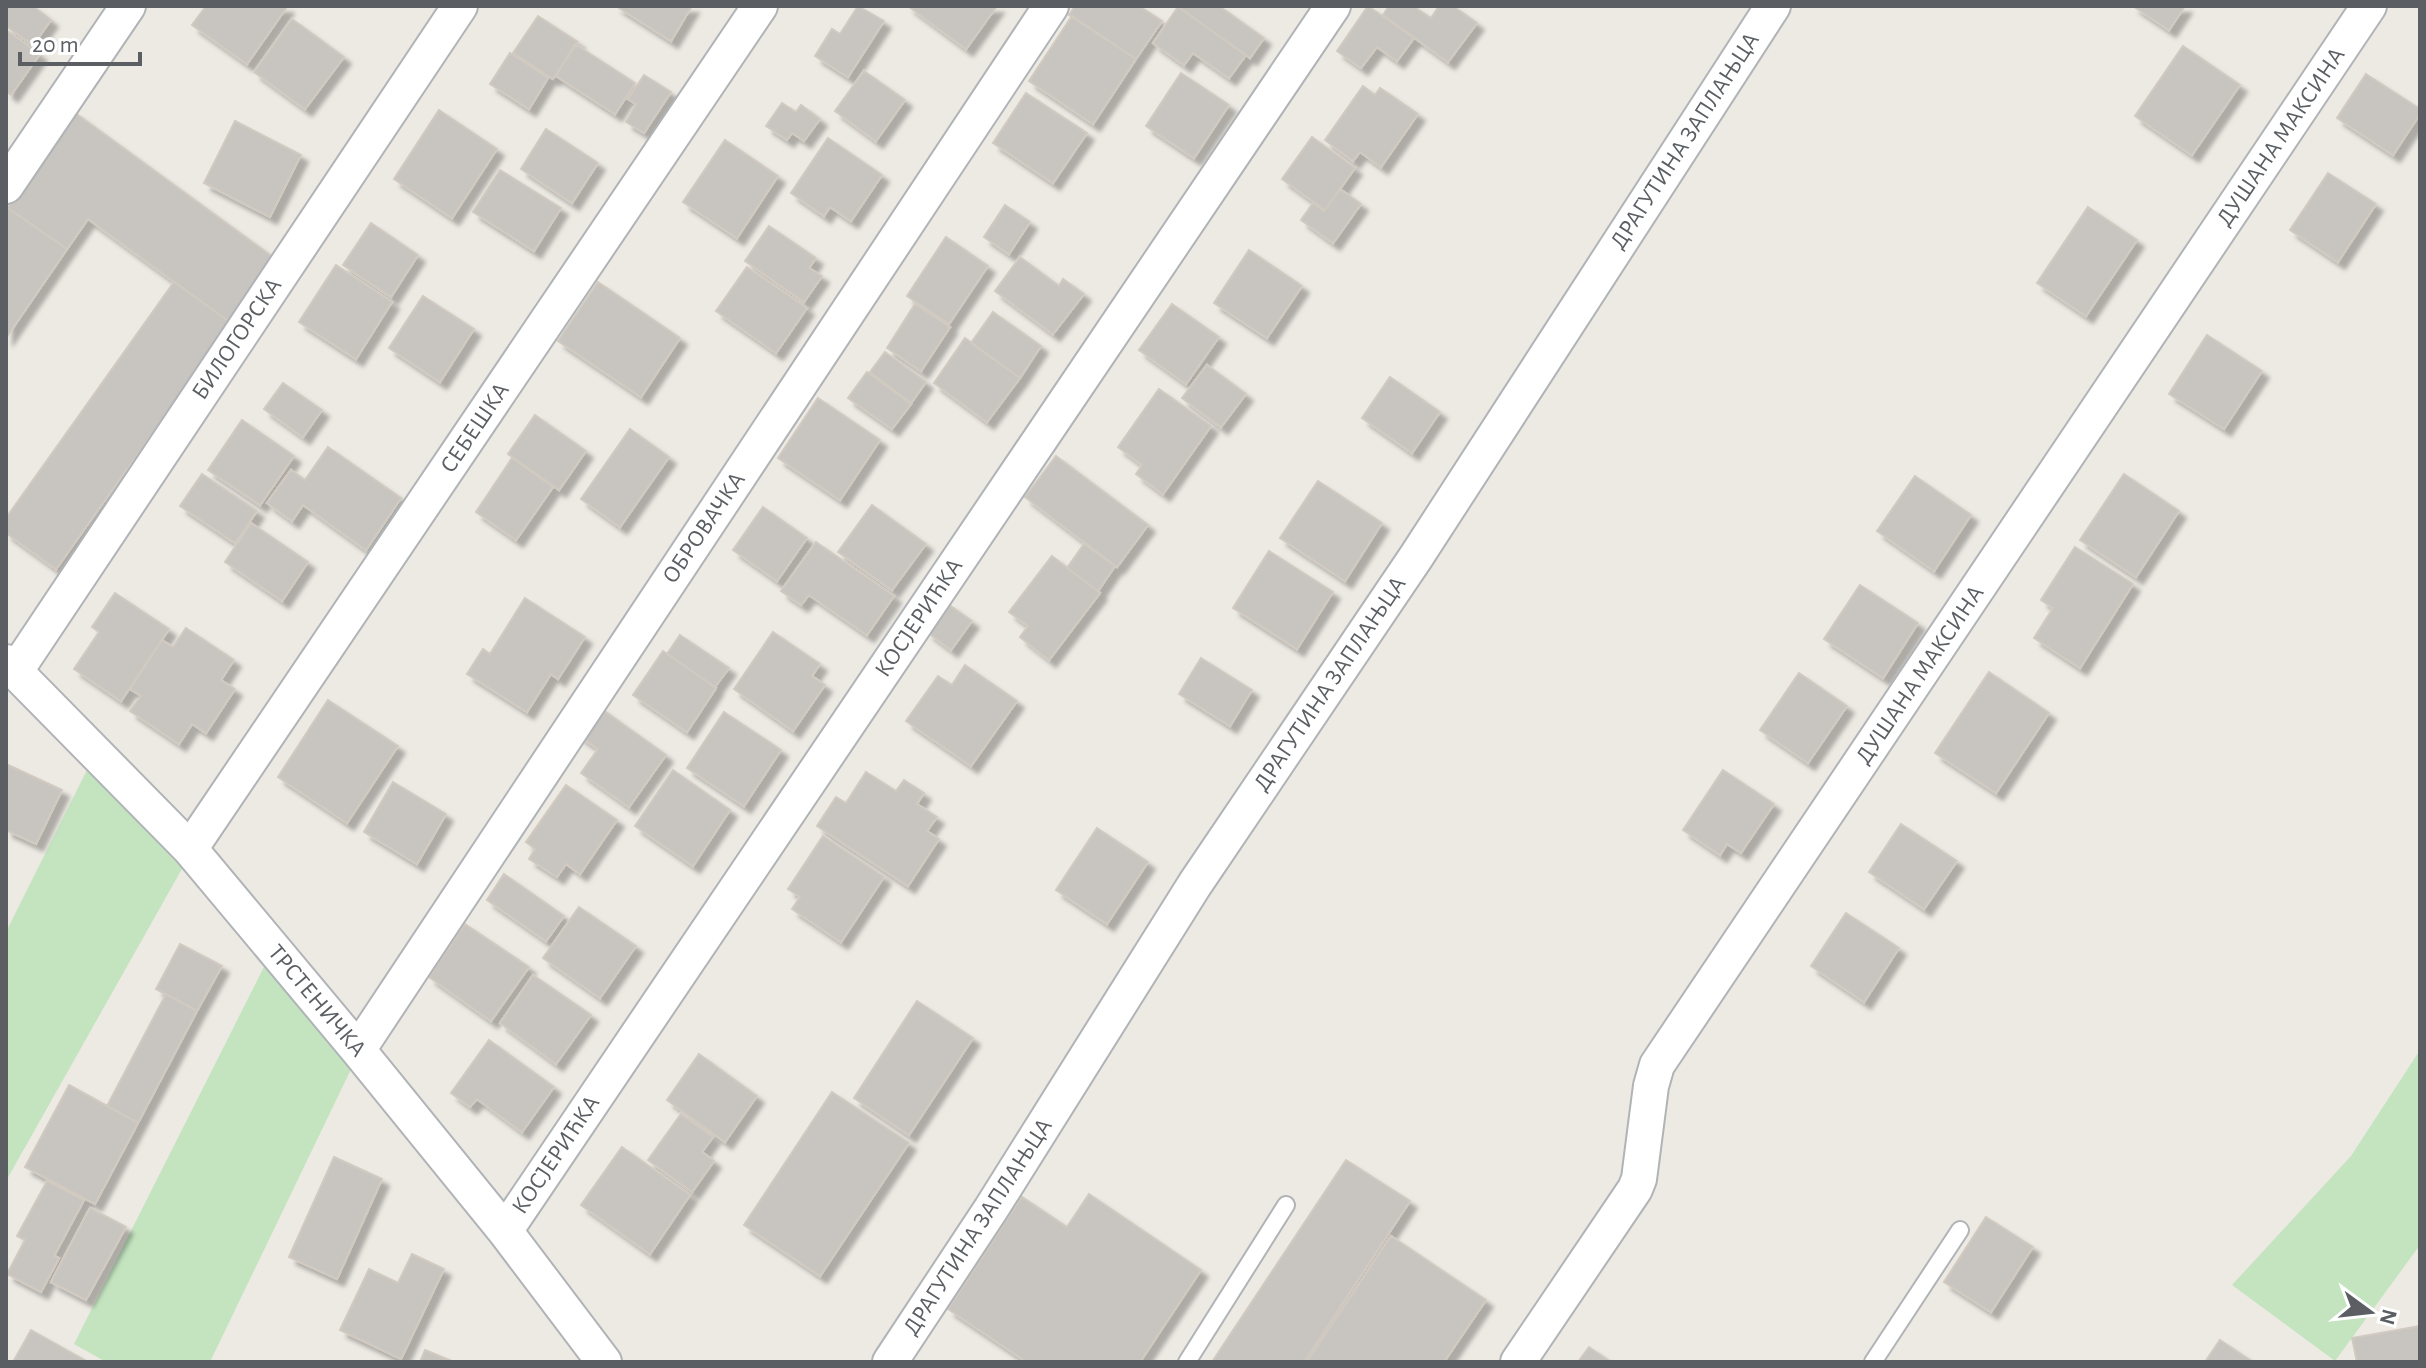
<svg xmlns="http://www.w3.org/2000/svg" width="2426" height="1368" font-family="'Alegreya Sans',sans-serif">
	<defs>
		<filter id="shadow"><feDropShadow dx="7" dy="7" stdDeviation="2" flood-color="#0004"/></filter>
	</defs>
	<rect width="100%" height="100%" fill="#ede9e3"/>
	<path fill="#c4e4c0" d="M91,762l96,98 -181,321v-249z
		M269,957l86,104 -145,301h-104l-32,-18z
		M2420,1050v195l-85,116 -103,-76 119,-129z"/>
	<path fill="#c8c4bf" stroke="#d1cac1" stroke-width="2" filter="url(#shadow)" d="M6,6h27l18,14 -18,25 -27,-19z
		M206,6h79l2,1 -40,57 -55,-39z
		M616,6h76l-21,35z
		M858,6l26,15 -36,56 -33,-21 17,-27 8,5z
		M908,6h89l-31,43z
		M1075,6h64l23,15 -26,38 -67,-44z
		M1177,6h42l45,32 -14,20z
		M1368,6l46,32 -17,23 -20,-14 -16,21 -24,-17z
		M1389,6h24l18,12 8,-12h14l24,17 -29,39 -65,-47z
		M2133,6h52l-16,24z
		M1178,7l68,48 -17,23 -36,-25 -9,12 -31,-22z
		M538,16l40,26 -25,37 -40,-26z
		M1072,16l64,43 -43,65 -64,-43z
		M292,19l52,38 -39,52 -51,-37z
		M6,30l34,24 -29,41 -5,-4z
		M575,44l60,39 -20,31 -59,-38z
		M2183,46l57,39 -48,70 -57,-39z
		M510,53l38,25 -19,31 -39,-25z
		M864,71l41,29 -29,41 -41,-30z
		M1181,73l48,32 -35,53 -48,-32z
		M2366,74l54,35v5l-27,41 -56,-37z
		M644,75l27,17 -27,41 -18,-11 10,-18 -8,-5z
		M1363,86l12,9 5,-7 38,26 -37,53 -21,-15 -7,9 -28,-21z
		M1026,93l61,40 -34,50 -60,-40z
		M782,103l14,9 5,-7 19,14 -16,22 -12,-8 -5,7 -21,-14z
		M439,110l58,39 -45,69 -58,-39z
		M74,112l203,148 -46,63 -143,-104 -21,30 -59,-41z
		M235,121l66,34 -31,62 -66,-34z
		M546,129l52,34 -26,40 -51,-34z
		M1312,137l43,31 -30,42 -43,-31z
		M828,138l54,37 -31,46 -21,-14 -6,9 -33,-23z
		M725,140l53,36 -41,62 -54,-36z
		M500,170l61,38 -27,43 -61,-39z
		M2328,173l48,31 -38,58 -48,-32z
		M1340,189l21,15 -28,39 -32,-23 12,-17 11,8z
		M1005,205l25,17 -21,32 -25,-17z
		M2088,207l49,33 -51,76 -49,-33z
		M8,208l59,41 -61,89v-127z
		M371,223l47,32 -27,42 -48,-32z
		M769,226l47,32 -7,10 13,8 -18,26 -59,-41z
		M946,237l42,29 -39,58 -42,-28z
		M1249,250l53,36 -35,52 -53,-35z
		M1020,257l39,29 4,-7 21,15 -31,40 -58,-43z
		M336,265l56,37 -36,57 -57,-37z
		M747,267l60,41 -31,45 -60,-42z
		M174,282l57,41 -175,246 -50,-36v-15z
		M598,282l82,56 -39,59 -83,-56z
		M423,296l51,33 -34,53 -51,-34z
		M915,304l35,23 -29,44 -34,-23z
		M1172,304l47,33 -33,47 -47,-34z
		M993,312l48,34 -21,32 -49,-35z
		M2207,335l55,36 -38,58 -55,-35z
		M965,338l55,40 -33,44 -53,-39z
		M885,352l41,30 -15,21 -41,-31z
		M1207,365l39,29 -25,33 -39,-29z
		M867,372l44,32 -19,25 -44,-31z
		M1390,377l50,35 -28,41 -50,-35z
		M283,383l39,27 -19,27 -39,-28z
		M1159,389l52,37 -48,68 -27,-20 6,-9 -24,-18z
		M818,398l62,42 -40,60 -62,-42z
		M535,415l51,36 -27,39 -51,-36z
		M242,420l52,36 -34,49 -52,-35z
		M630,429l39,28 -49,70 -39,-28z
		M328,447l73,51 -35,52 -63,-45 -11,16 -25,-18 24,-33 14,10z
		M1056,456l92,69 -31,42 -92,-70z
		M512,458l41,29 -37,53 -40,-28z
		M202,474l55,37 -22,32 -55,-37z
		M2124,474l55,37 -43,66 -56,-37z
		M1915,476l56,39 -37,56 -57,-40z
		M1318,481l64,42 -37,58 -65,-43z
		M872,505l54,39 -34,46 -54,-38z
		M763,507l44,31 -30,43 -44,-31z
		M251,523l57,39 -26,39 -57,-39z
		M816,542l78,54 -27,39 -58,-40 -8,10 -20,-14z
		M1084,544l31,22 -17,25 -31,-23z
		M2075,547l58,37 -53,84 -46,-30 19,-30 -12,-8z
		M1269,551l64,41 -36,57 -64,-41z
		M1052,556l48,37 -51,67 -29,-23 8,-11 -19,-14z
		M1860,585l58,38 -35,55 -59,-39z
		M115,593l54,36 -48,72 -47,-32 25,-37 -7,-5z
		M525,598l60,39 -27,42 -7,-5 -24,38 -60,-38 16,-25 7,5z
		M948,604l24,17 -21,29 -24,-18z
		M186,628l48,32 -13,20 14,9 -29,44 -14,-9 -13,20 -49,-33 11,-15 -11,-7 32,-49 11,7z
		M773,632l47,32 -8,12 13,9 -32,46 -59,-42z
		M680,635l49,33 -14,19 -48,-33z
		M663,651l53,37 -29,44 -54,-37z
		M1201,658l51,32 -22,36 -51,-32z
		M965,665l52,36 -46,65 -65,-45 32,-45 14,9z
		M1989,672l60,41 -53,80 -61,-40z
		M1799,673l48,33 -39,57 -48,-33z
		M328,700l70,46 -51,77 -69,-46z
		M599,707l67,48 -37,52 -48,-34 17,-24 -20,-14z
		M724,712l57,38 -37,56 -57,-38z
		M6,764l56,26 -26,54 -30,-14z
		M673,770l57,40 -37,56 -58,-40z
		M1723,770l51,34 -33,49 -14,-9 -7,11 -37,-25z
		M866,772l30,19 8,-11 20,13 -7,11 20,13 -10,14 12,8 -31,47 -91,-60 19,-29 10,6z
		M393,782l53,32 -29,50 -53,-32z
		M566,785l51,35 -37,54 -14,-10 -9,13 -28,-18 6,-10 -9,-7z
		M1901,824l56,37 -33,48 -55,-37z
		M1097,828l51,34 -41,62 -51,-34z
		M823,836l61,41 -43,65 -49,-33 8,-12 -12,-8z
		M504,874l60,42 -18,25 -59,-41z
		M579,907l57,39 -36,52 -57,-40z
		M1846,913l53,35 -35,54 -53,-36z
		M465,924l64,43 -38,54 -62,-44z
		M180,944l42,22 -25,45 -41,-22z
		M533,975l58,40 -35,49 -56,-41z
		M166,994l31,17 -59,112 -31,-17z
		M917,1001l56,37 -64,97 -55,-37z
		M489,1040l65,47 -32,45 -45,-33 -7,8 -19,-14z
		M699,1054l58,42 -32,46 -58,-42z
		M69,1085l69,38 -43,81 -70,-37z
		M832,1092l77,51 -89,133 -76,-51z
		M681,1114l32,23 -11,15 12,9 -22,31 -44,-32z
		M622,1147l68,48 -40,59 -69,-49z
		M334,1157l48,22 -45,100 -48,-22z
		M1346,1160l64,41 -106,161h-92z
		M47,1181l37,19 -30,56 5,2 -18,34 -34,-18 18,-34 -8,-4z
		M1089,1194l112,76 -61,92h-113l-79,-53 74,-112 45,30z
		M90,1208l36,19 -40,73 -35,-18z
		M1986,1217l47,30 -42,65 -47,-30z
		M1391,1236l95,64 -42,62h-137z
		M412,1254l32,15 -43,90 -61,-29 29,-61 29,14z
		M2420,1326v36h-63l-5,-24z
		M31,1330l57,32h-75z
		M2220,1340l33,22h-48z
		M1589,1347l22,15h-33z
		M425,1350l29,12h-34z"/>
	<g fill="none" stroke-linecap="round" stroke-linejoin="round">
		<defs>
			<path id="service" d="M1187,1362l99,-157
				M1873,1362l87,-132"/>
			<path id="minor" d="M6,186l122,-180
				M6,662l184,187 168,201 147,181 99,131
				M15,672l445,-666
				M190,849l570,-843
				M358,1050l693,-1044
				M505,1231l828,-1225
				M890,1362l101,-153 204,-325 221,-327 357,-551
				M1518,1362l117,-173 4,-10 12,-93 6,-21 712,-1059"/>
		</defs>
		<use href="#service" stroke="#b0b4b7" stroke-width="20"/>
		<use href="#minor" stroke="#b0b4b7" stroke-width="38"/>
		<use href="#service" stroke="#fff" stroke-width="16"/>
		<use href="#minor" stroke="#fff" stroke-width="34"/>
	</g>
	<g text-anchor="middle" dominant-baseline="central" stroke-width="6" stroke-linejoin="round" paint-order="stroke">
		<g font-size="24" fill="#5b5f63" stroke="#fff">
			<text transform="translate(2281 137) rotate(-56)">ДУШАНА МАКСИНА</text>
			<text transform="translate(1685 141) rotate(-57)">ДРАГУТИНА ЗАПЛАЊЦА</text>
			<text transform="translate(237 339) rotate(-56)">БИЛОГОРСКА</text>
			<text transform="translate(475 428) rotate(-56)">СЕБЕШКА</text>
			<text transform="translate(704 528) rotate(-56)">ОБРОВАЧКА</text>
			<text transform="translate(919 618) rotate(-56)">КОСЈЕРИЋКА</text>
			<text transform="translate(1920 675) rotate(-56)">ДУШАНА МАКСИНА</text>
			<text transform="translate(1330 684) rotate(-56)">ДРАГУТИНА ЗАПЛАЊЦА</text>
			<text transform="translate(317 1001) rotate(50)">ТРСТЕНИЧКА</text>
			<text transform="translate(556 1155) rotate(-56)">КОСЈЕРИЋКА</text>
			<text transform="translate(978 1227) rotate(-57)">ДРАГУТИНА ЗАПЛАЊЦА</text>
		</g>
	</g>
	<rect width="2426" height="1368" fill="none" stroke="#5b5f63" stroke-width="16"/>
	<g transform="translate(2370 1312) rotate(105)" stroke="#ffffff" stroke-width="6" paint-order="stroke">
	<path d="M0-6L14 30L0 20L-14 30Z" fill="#5b5f63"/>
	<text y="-12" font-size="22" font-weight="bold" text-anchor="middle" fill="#5b5f63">N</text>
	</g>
	<path d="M20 52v12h120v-12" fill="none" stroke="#5b5f63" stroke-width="4"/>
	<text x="32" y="52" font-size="24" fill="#5b5f63" stroke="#ffffff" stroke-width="6" paint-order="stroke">20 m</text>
</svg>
